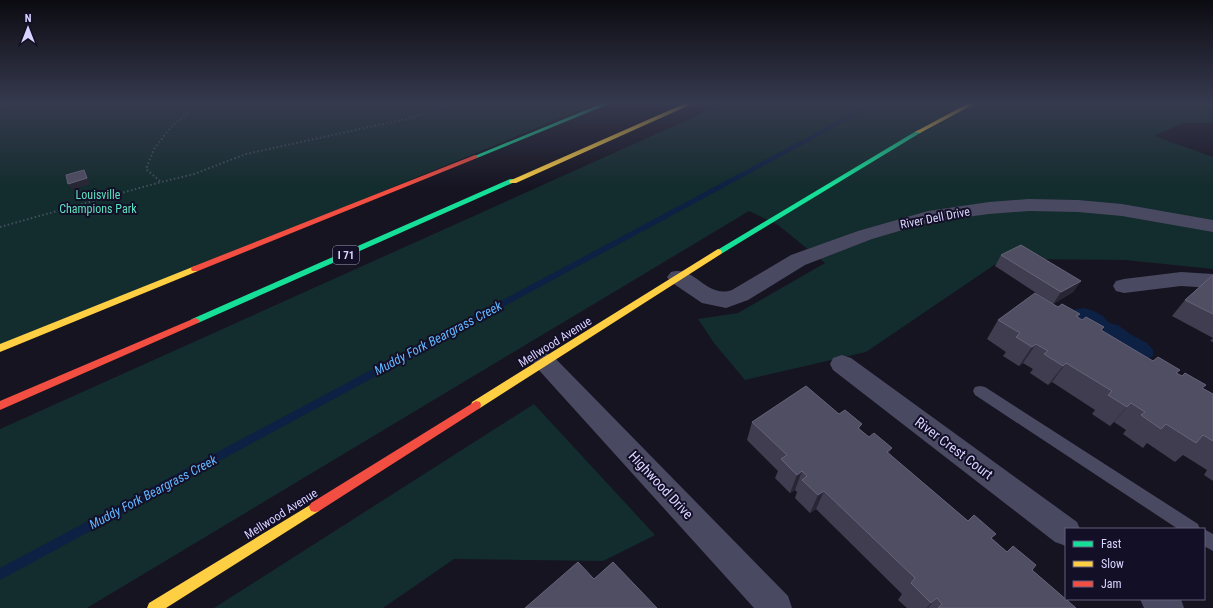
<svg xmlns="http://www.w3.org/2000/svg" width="1213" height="608" font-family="'Roboto Condensed',sans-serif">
	<rect width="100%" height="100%" fill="#161421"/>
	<path fill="#132c2d" d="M0,103h597l-441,182 -156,61z
		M725,103h488v20h-30l-29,13 59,21v112l-88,-9 -122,-1 -137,93 -121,28 -31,-37 -16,-24 40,-6 87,-50 -47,-38 -29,-14 -662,397h-87v-179z
		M534,404l121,131 -52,26 -149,-2 -71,49h-169z"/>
	<path fill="#0d2144" d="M1084,308l10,3 9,5 6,7 9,2 12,9 17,9 6,7v6l-6,3 -42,-17 -33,-30 4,-3z"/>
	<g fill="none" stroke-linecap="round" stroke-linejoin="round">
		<path fill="#0d2144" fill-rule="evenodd" d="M872,103h7l-879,477v-12z"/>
		<path stroke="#44505f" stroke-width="2" stroke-dasharray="1.5 2.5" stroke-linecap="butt" d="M200,103l-29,24 -17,22 -8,20 15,13 33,-8 52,-20 160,-35 47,-16
			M0,106l7,-3
			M0,227l161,-45"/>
		<path fill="#4a4962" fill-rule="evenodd" d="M980,386l5,1 213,137 2,5h-22l-203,-134 -2,-4 2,-4z
			M1204,529l9,5v17l-9,-5z"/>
		<path fill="#4a4962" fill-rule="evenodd" d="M1029,199l49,1 44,4 91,16v12l-91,-16 -44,-4 -49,-1 -40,3 -59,8 -58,17 -67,26 -57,35 -22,8 -24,-5 -31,-21 -4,-5 4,-5c24,-7 35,27 61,18l59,-35 67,-24 70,-20 61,-9z
			M1181,272l32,2v14l-32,-2 -57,7 -8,-2 -3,-5 3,-5 8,-2z
			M545,353l8,3 235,240 4,12h-38l-217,-240 -4,-6 4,-6z
			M842,355l9,3 226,164 3,7h-14v17l-11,-4 -222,-172 -3,-6 3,-6z
			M1140,599h41l3,9h-40z"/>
		<path fill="#16e098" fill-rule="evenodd" d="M603,103h8l-134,55h-4l-1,-1z
			M918,130l3,2 -1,1 -199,121h-6l-1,-2z
			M510,179h6l1,2 -319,142h-6l-2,-2 2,-2z"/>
		<path fill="#ffcf43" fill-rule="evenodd" d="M686,103h8l-178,80h-6l-1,-2z
			M969,103h7l-56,30 -5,-1z
			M718,249l3,1 1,2 -1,2 -241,154 -4,1 -4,-1 -1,-3 1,-3z
			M195,266l3,1 1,2 -1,2 -198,81v-8z
			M315,502l4,1 2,4 -2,4 -153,97h-19l2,-5z"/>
		<path fill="#f24e42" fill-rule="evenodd" d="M475,155l2,1v2l-279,113h-6l-1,-2 1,-2z
			M195,318l3,1 2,2 -2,2 -198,87v-9z
			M476,401l4,1 1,3 -1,3 -161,103 -4,1 -4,-1 -2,-4 2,-4z"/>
	</g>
	<path fill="#403d50" d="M1001,255l80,26 -8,11 -20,12 -58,-38z
		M1213,275v67l-3,-1 3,-3 -41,-22 13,-16z
		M1058,307l22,7 -2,3 4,3 22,7 -3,4 52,30 27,9 -4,3 37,21v87l-9,-6 3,-5 -24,-15 -8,7 -28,-19 -4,5 -20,-14 3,-4 -12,-8 -4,4 -18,-12 3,-4 -43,-28 -4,3 -18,-12 3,-4 -10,-6 -4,3 -16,-10 3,-4 -19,-13 11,-19z
		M839,414l21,16 29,24 79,67 24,18 15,13 25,18 44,38h-169l-9,-8 4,-6 -86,-85 -6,4 -15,-15 2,-6 -2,-2 -5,3 -15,-15 3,-7 -31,-31 5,-18z"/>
	<path fill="#282635" d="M84,170l3,5 3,9 -18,6 -4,-6z
		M1081,281l-8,11 -20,12 8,-12z
		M1036,344l-13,19 -4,3 13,-19z
		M1066,363l-14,19 -4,3 15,-19z
		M1131,403l-17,19 -4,4 17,-19z
		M862,424l-9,19 5,-15z
		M892,448l-10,19 5,-15z
		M802,471l-7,19 -5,3 7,-18z
		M824,491l-8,18 -6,4 8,-18z
		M937,598l-9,10h-1l4,-5z"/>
	<path fill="#504e63" stroke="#66637b" d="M84,170l3,8 -19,6 -2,-9z
		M1021,245l60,36 -20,11 -60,-37z
		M1213,275v39l-28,-14z
		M1035,293l23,14 4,-3 18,10 -4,2 6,4 4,-3 18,10 -3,3 52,31 5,-4 22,13 -4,3 6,3 3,-3 21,12 -4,3 11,6v47l-10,-6 -7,8 -30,-19 -5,5 -20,-14 4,-3 -14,-9 -4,4 -19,-12 4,-4 -46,-28 -3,3 -19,-12 4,-3 -12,-7 -4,3 -16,-10 4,-4 -22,-13z
		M806,386l33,28 6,-4 17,14 -4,4 11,9 5,-4 18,15 -5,4 81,69 6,-6 22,19 -5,4 16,14 6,-6 23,19 -4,5 44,38h-138l4,-4 -5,-6 -6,5 -20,-20 4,-5 -91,-87 -6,4 -16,-15 5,-4 -5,-5 -5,4 -16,-16 6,-4 -35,-33z
		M578,562l16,17 19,-17 44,46h-132z"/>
	<linearGradient id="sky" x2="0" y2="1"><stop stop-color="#0c0b12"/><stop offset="0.55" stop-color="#363a4e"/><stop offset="1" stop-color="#363a4e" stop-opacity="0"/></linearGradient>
	<rect width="1213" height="188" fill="url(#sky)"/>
	<g text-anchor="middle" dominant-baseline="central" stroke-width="4" stroke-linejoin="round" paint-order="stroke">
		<rect fill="#130f26" stroke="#9e99be" stroke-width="1" x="333" y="246" width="26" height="18" rx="3"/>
		<g font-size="11" font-weight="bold" fill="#d9d4ff">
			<text x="346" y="255">I 71</text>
		</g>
		<g font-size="12" fill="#5fe0c0" stroke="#130f26">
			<text x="98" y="195">Louisville<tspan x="98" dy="14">Champions Park</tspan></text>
		</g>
		<g font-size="12" fill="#d9d4ff" stroke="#130f26">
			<text transform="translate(935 218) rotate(-11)">River Dell Drive</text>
			<text transform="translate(555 342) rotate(-32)">Mellwood Avenue</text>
			<text transform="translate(281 514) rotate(-32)">Mellwood Avenue</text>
		</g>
		<g font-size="13" font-style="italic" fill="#62b6ff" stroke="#130f26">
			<text transform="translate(438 338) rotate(-28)">Muddy Fork Beargrass Creek</text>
			<text transform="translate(153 492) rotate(-28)">Muddy Fork Beargrass Creek</text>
		</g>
		<g font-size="14" fill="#d9d4ff" stroke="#130f26">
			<text transform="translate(954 448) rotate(37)">River Crest Court</text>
			<text transform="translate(661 485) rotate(47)">Highwood Drive</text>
		</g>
	</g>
	<rect x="1065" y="528" width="140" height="72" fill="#130f26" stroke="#625e7d"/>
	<rect x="1073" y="541" width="20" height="6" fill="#16e098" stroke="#625e7d"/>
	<text x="1101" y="548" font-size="12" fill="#d9d4ff">Fast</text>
	<rect x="1073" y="561" width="20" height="6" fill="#ffcf43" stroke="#625e7d"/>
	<text x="1101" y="568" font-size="12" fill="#d9d4ff">Slow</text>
	<rect x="1073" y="581" width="20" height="6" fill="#f24e42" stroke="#625e7d"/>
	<text x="1101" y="588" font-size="12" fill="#d9d4ff">Jam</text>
	<g transform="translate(28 28)" stroke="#130f26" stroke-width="3" paint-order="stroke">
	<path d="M0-3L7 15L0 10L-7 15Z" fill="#d9d4ff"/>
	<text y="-6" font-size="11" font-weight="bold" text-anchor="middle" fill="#d9d4ff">N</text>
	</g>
</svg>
